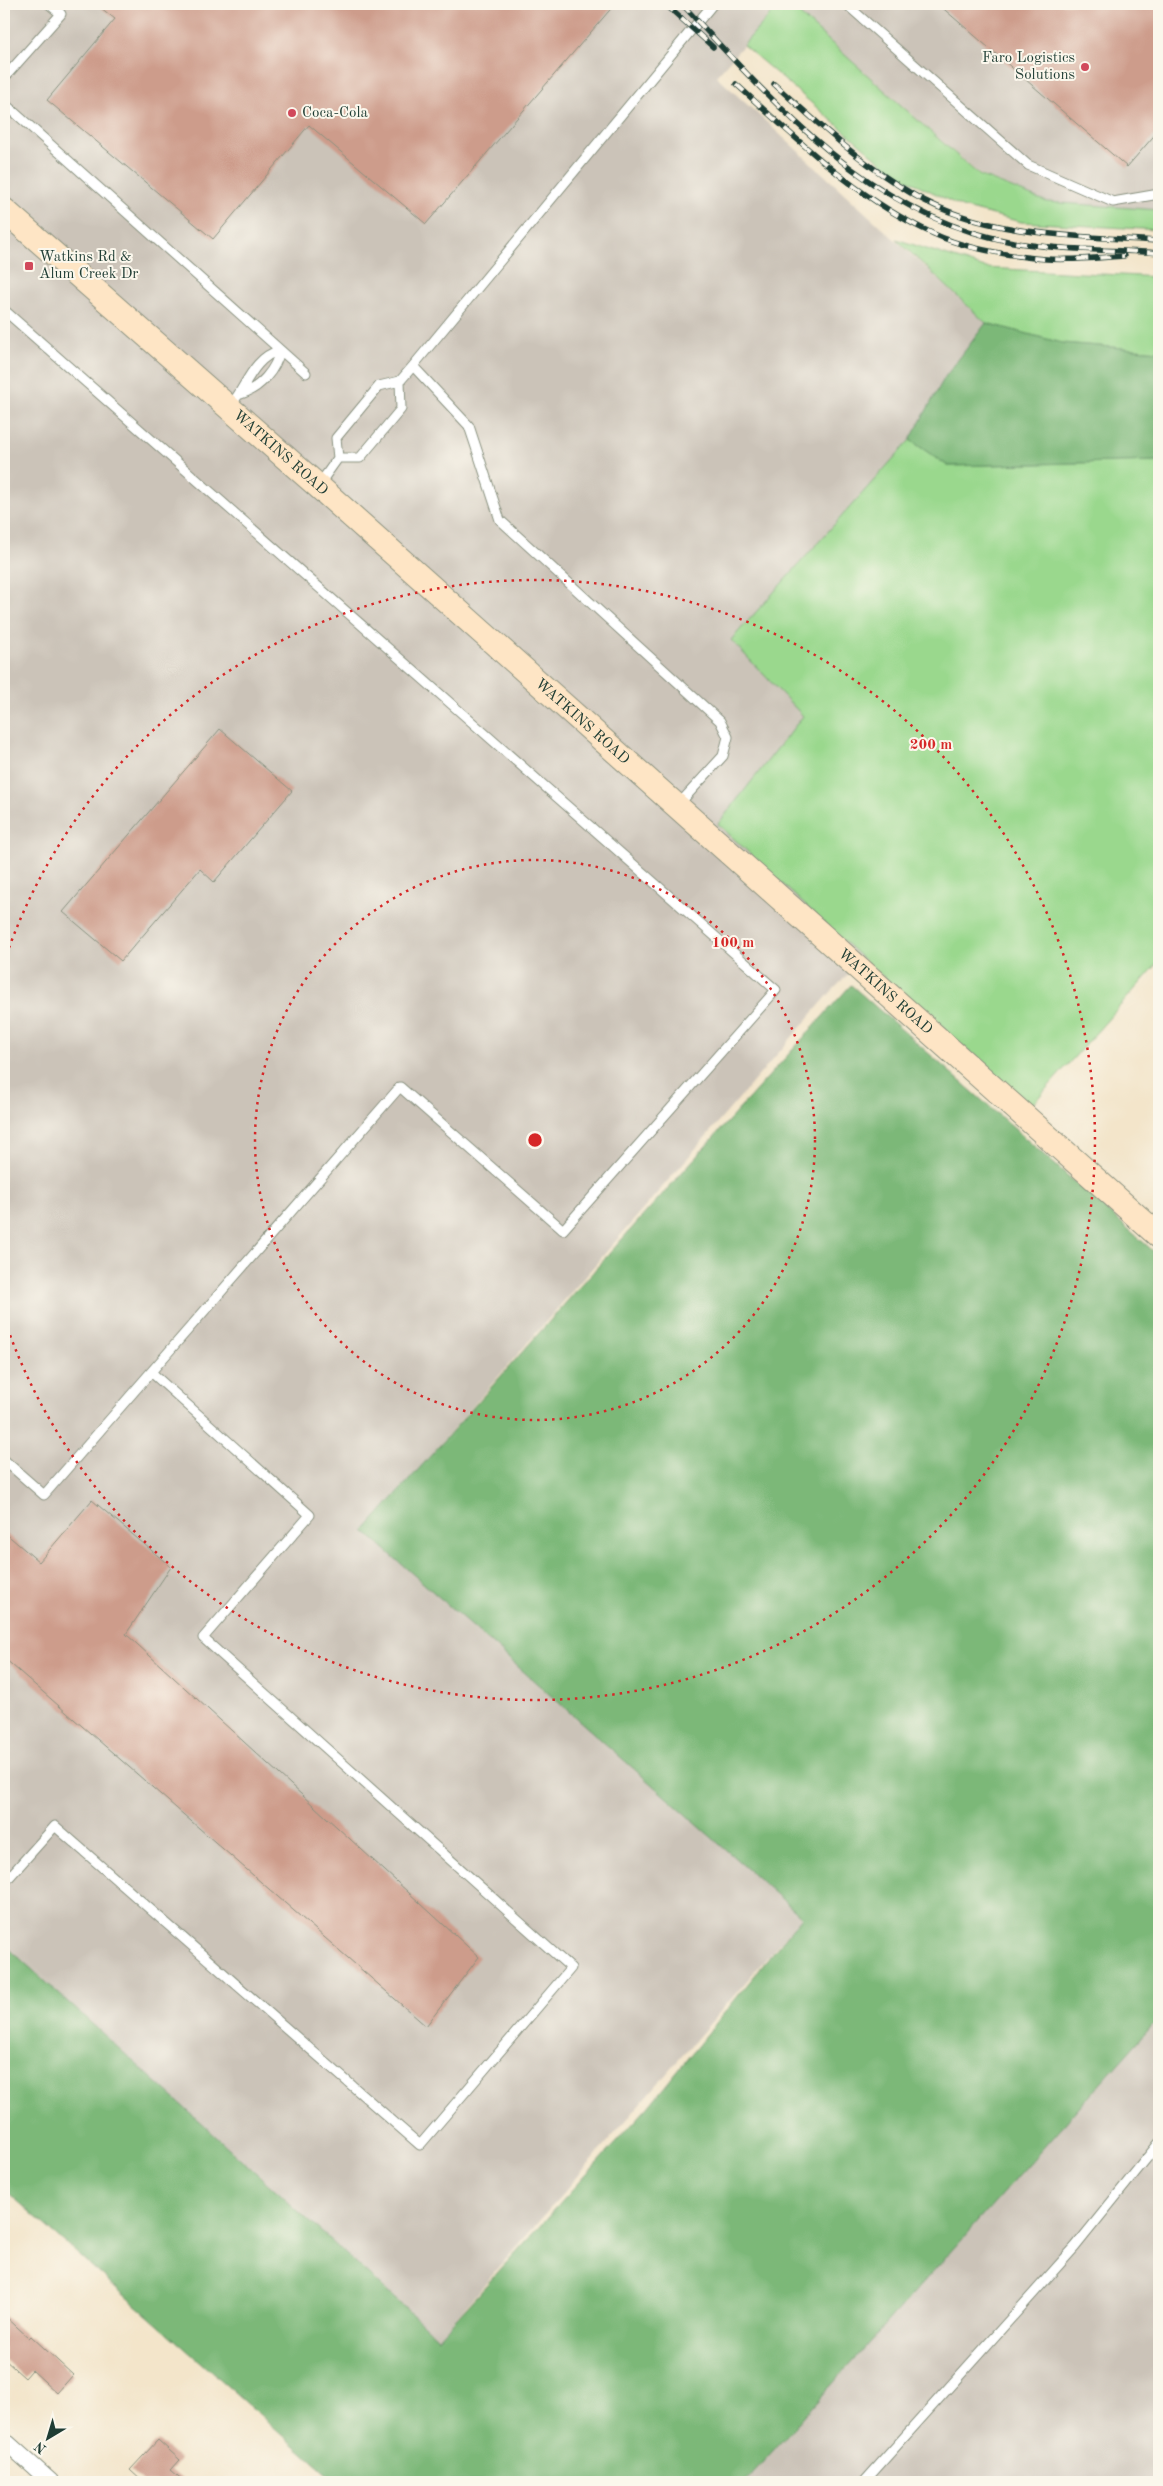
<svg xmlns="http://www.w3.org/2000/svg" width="1163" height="2486" font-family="'Old Standard TT',serif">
	<rect width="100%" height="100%" fill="#fbf7ec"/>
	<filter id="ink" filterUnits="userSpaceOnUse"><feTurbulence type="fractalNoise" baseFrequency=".02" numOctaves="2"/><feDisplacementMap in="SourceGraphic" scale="10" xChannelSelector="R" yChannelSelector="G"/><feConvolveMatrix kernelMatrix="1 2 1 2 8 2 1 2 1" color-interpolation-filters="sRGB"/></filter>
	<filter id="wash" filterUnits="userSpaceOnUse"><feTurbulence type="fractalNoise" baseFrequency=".0096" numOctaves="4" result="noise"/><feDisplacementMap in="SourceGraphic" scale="20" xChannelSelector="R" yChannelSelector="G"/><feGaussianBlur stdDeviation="1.12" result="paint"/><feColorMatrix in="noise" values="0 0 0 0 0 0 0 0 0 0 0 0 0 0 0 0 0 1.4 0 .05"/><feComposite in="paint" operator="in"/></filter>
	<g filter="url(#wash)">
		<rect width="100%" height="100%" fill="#f3e5ca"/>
		<path fill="#cbc3b8" d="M4,4h776l-64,72 270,247 -41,54 -35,63 -179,200 73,76 59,243 -32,33 -466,539 437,386 -364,421 -434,-394z
			M788,4h371v206l-112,-8 -68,-28z
			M1159,2018v464h-414z"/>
		<path fill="#9ad88d" stroke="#5c8a60" d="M780,4h8l191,171 68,27 112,8v20l-138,-8 -59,-15 -68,-34 -151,-128z
			M896,239l89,29 174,9v74l-97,-8 -76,-20z
			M910,440l38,26 211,-5v501l-128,144 -168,-147 -145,-135 85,-108 -72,-76z"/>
		<path fill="#7bb878" stroke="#4d7a56" d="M986,323l76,20 97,8v110l-211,5 -38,-26 35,-63z
			M851,985l308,271v762l-414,464h-409l-332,-293v-245l434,394 210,-231 154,-190 -438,-386 259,-293z"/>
		<g id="blocks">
			<path fill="#cd9c8b" d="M96,4h519l-189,220 -117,-99 -96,114 -166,-139 68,-81z
				M938,4h221v126l-32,37z
				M220,729l72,62 -78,91 -14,-13 -79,92 -58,-49z
				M92,1500l79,67 -45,67 353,323 -53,69 -422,-368v-126l35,30z
				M4,2315l25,23 2,-2 42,39 -16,18 -25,-23 -7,8 -21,-19z
				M158,2440l22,20 -9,10 14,12h-42l-13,-12z"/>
		</g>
	</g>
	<g filter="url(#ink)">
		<use href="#blocks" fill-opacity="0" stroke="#89917f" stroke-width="1"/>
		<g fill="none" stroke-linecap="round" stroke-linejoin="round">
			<defs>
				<path id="lane" d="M846,4l182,161 85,37 46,-8
					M4,78l57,-64 -12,-10
					M4,103l302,270
					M4,310l772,680 -213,240 -163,-143 -249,285 159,143 -107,123 368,330 -151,177 -365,-319 -51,57
					M413,366l56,60 31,94 220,201 8,16 -5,19 -45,49
					M241,394c19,-6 35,-24 39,-44
					M229,408c17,-20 23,-50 51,-58
					M338,458h22l41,-49 -1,-28
					M318,486l20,-28 -2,-20 43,-52 21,-5 13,-15 300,-362
					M4,1460l40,35 107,-123
					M864,2482l211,-235 84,-104"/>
				<path id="street" d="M4,2440l47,42"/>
				<g id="secondary">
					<path id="s1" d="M4,210l314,276 841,750"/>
				</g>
			</defs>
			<use href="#lane" stroke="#89917f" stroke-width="11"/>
			<use href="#street" stroke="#89917f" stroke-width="18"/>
			<use href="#secondary" stroke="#89917f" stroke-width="26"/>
			<use href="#lane" stroke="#fff" stroke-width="9"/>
			<use href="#street" stroke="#fff" stroke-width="16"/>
			<use href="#secondary" stroke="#fee5c5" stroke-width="24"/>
			<defs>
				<path id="rail" d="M665,4l48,43
					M682,4c86,93 180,202 308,233 54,14 114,12 169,16
					M736,84c62,56 122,116 198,150 28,13 61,19 92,23 32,5 66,1 98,-1
					M774,84c45,40 88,81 140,111 73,42 164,41 245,46"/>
			</defs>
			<use href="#rail" stroke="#1f3d34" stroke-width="5.5"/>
			<use href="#rail" stroke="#fbf7ec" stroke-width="4" stroke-dasharray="11" stroke-linecap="butt"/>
		</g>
	</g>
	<g fill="none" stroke="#d62828" stroke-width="2.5" stroke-dasharray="2.5 5">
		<circle cx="535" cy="1140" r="280"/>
		<path d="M4 962A560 560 0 1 1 4 1318"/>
	</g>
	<g fill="#d1495b" stroke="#fbf7ec" stroke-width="2">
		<circle cx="1085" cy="67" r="5"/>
		<circle cx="292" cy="113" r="5"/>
		<rect x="24" y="261" width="10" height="10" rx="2.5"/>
	</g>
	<g text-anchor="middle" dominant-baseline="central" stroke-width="4" stroke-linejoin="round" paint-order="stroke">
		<g font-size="15" fill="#1f3d34" stroke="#fbf7ec" text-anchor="start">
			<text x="1075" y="58" text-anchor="end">Faro Logistics<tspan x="1075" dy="17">Solutions</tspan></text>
			<text x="302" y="113">Coca-Cola</text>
			<text x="39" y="257">Watkins Rd &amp;<tspan x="39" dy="17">Alum Creek Dr</tspan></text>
		</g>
		<g font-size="15" fill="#1f3d34" stroke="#fbf7ec">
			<text stroke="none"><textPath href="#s1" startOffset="368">WATKINS ROAD</textPath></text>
			<text stroke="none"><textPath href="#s1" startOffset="772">WATKINS ROAD</textPath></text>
			<text stroke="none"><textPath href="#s1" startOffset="1178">WATKINS ROAD</textPath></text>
		</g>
	</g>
	<circle cx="535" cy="1140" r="8" fill="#d62828" stroke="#fbf7ec" stroke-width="2.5"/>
	<g font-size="15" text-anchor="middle" font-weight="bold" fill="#d62828" stroke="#fbf7ec" stroke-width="4" stroke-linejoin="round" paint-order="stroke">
		<text x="931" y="749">200 m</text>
		<text x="733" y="947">100 m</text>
	</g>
	<rect width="1163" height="2486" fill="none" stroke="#fbf7ec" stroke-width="20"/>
	<g transform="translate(48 2438) rotate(218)" stroke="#fbf7ec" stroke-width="4" paint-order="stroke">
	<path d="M0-4L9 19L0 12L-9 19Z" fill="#1f3d34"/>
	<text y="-8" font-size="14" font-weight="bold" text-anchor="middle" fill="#1f3d34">N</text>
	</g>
</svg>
